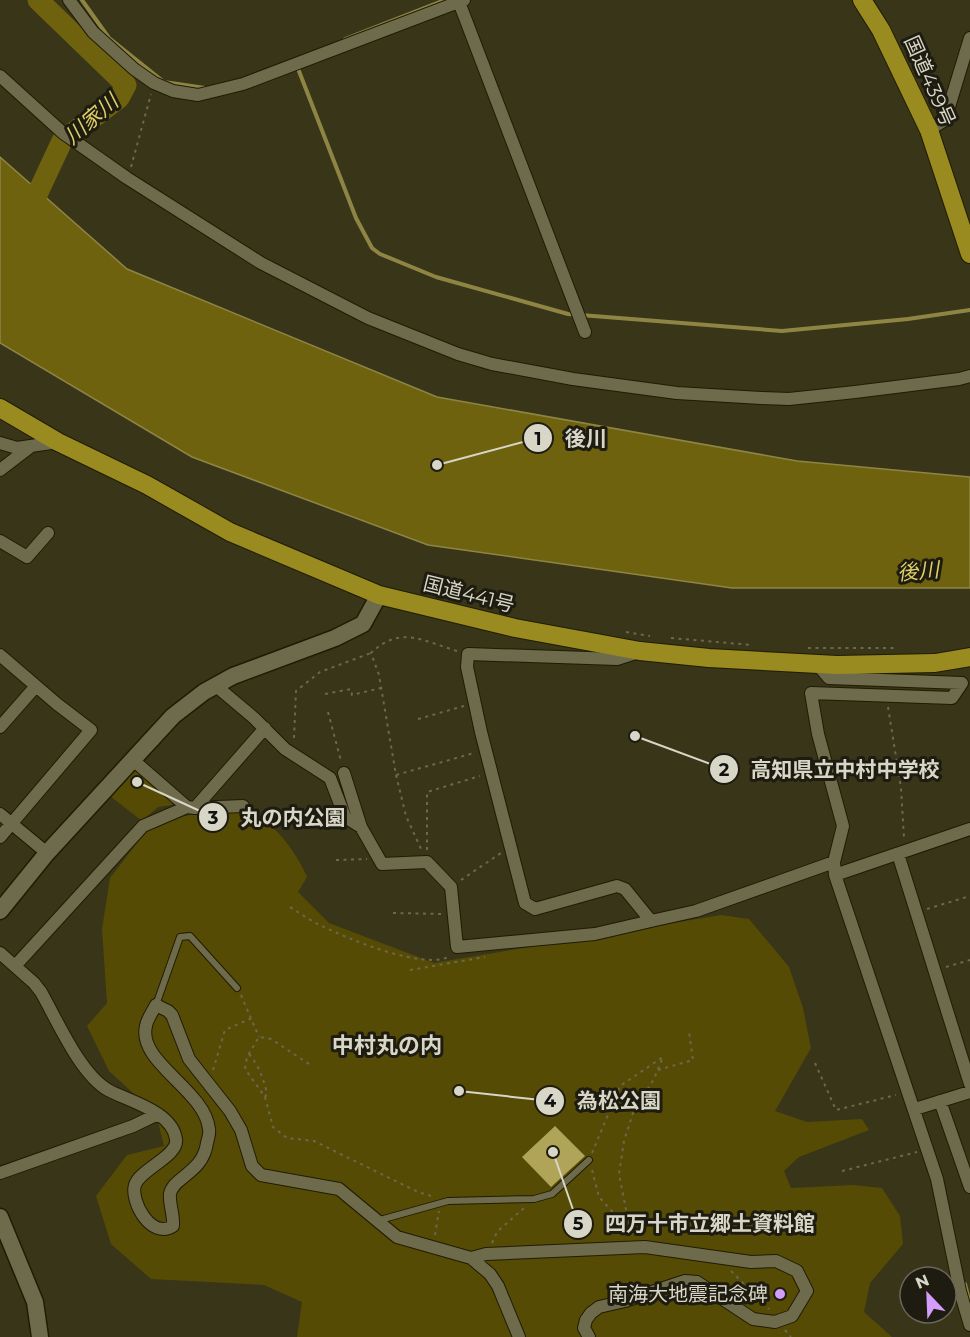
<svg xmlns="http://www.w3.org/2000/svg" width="970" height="1337" font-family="Montserrat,'Noto Sans JP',sans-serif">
	<rect width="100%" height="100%" fill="#393519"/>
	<path fill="#554b05" d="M135,768l39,33 -2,4 -14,2 -16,14 -32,-25z
		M237,808c30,4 59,42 70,69l-9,15 31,31 105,40 287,-48 28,4 40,48 14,41 8,40 -36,63 32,11 55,-3 7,11 -70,27 -15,14 7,17 62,-3 29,3 18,28 3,28 -33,39 -6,29 28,25h-595l5,-35 -38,-17 -113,-6 -40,-35 -15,-48 31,-41 37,-9 -8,-32 -47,-43 -22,-45 20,-23 -5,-74 8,-51 37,-48 17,-9 35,-8z"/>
	<path fill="#6e620e" stroke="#8e8545" stroke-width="1.5" d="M0,157l127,112 310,128 360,64 173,16v111h-238l-304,-43 -236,-88 -192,-114z"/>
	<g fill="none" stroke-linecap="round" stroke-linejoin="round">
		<path stroke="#8e8545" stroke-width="4" d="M82,0l27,38 55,44 41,6
			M345,39l100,-39
			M297,66l59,152 16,30 8,6 56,23 132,37 214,17 126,-12 62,-9
			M965,1284l5,20"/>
		<path stroke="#6e620e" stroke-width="21" d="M27,216l35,-75 57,-43 7,-13 -88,-85"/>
	</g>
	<path fill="#b0a459" d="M555,1126l30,30 -34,31 -29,-30z"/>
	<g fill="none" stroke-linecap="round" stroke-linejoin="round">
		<defs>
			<path id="lane" d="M156,1005l24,-68 10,-1 47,52
				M380,1220l68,-19 86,-2 18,-5 37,-34"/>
			<path id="street" d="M69,0l24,32 41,37 20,14 19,8 25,4 45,-11 221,-84
				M459,2l126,330
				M0,76l63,57 64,45 134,85 107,55 90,36 34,10 81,15 104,14 84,5 28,1 66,-7 104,-13 11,-3
				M929,130l16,-10 25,-82
				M0,443l17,5 41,-6
				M0,470l30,-23
				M0,541l27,16 21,-24
				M639,652l-22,7 -149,-5 -1,13 14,65 44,171 10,6 82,-23 8,3 26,32 45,-10 138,-49 1,13 102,304 23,112 10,34
				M0,655l57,49 34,26 -91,107
				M817,664l12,14 133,5 -10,15 -141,-5 7,41 25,92 -9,36
				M216,686l38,32 31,31 45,29 15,39 16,10
				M0,727l36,-41
				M133,760l54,47 8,1 48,-2
				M344,773l17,54 21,37 45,-2 24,25 6,60 138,-13 56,-13
				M195,808l70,-80
				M0,814l47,39
				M898,854l72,230
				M835,875l135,-46
				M0,953l34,30 7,9c16,28 39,82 67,98 20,11 64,21 68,49 3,17 -36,30 -41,46 -5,16 16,55 38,41 1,-11 -4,-22 -3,-32 3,-17 33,-21 37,-51 1,-4 3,-10 2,-14 -4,-39 -72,-67 -63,-103 1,-7 7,-15 10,-21l12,6 4,4 17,44 41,52 11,19 11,36 9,9 78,14 58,48 74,21 15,-4 159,-7 106,15 25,-1 21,10 10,20 -15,25 -17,6 -22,-3 -56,-37 -12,-1 -60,20 -26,6 -8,6 -5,7 -2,8 5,9
				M15,966l128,-140 44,-19
				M940,1101l30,86
				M915,1109l55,-17
				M0,1173l133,-47 25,-12
				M471,1258l19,16 8,12 21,51"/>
			<path id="secondary" d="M0,911l47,-58 126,-137 31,-24 29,-16 102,-38 28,-14 16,-29
				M0,1217l35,85 5,35"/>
			<path id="highway" d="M862,0l19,30 48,100 41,124
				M0,408l58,34 89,43 83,47 149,63 136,33 125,23 69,7 128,7 98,-2 35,-6"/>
		</defs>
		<use href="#lane" stroke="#201c02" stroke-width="8"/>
		<use href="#street" stroke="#201c02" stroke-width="14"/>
		<use href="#secondary" stroke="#201c02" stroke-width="19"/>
		<use href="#highway" stroke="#201c02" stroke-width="20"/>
		<path stroke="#6b684f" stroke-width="2" stroke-dasharray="3 4.5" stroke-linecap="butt" d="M131,167l20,-73
			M626,632l24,4
			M671,638l81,7
			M808,648h87
			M457,651c-34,-10 -57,-26 -86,2l8,22 17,100 78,-22
			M325,694l26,-5 1,6 29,-7
			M888,707l13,81 3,50
			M328,712l13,49
			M418,719l46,-13
			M294,738l2,-47 24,-19 51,-19
			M396,775l10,41 16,35
			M427,850v-58l53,-16
			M336,860l31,-1
			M461,880l40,-27
			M290,907c11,7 21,14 32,19 26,13 103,45 128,30
			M927,909l43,-13
			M393,913l49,1
			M946,967l24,-7
			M410,970l75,-13
			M241,995l18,42
			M249,1054c10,12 14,24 18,39l-2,4
			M815,1063l21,47 60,-15
			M309,1064l-38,-25 -12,-2 -12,20 -2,12 20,28 8,30 14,11 27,3 104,51 13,4
			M213,1070l12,-40 27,-12
			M658,1070l35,-10 -4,-28
			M592,1153l28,-67 43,-29 -9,22 -20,31 -10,31 -5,33 11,56
			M592,1170l7,27 36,39
			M842,1171l75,-19
			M435,1235l4,-24
			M492,1243l5,-11 27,-24
			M731,1271l38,38
			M785,1330l6,7"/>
		<use href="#lane" stroke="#6e6a4c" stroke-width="6"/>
		<use href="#street" stroke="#6e6a4c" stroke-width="12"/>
		<use href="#secondary" stroke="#6e6a4c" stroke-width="16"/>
		<use href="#highway" stroke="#9a8b20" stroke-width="18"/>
	</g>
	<circle fill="#d49cfb" stroke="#1e1c10" stroke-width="2" cx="780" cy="1294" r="6"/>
	<g text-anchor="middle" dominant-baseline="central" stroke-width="6" stroke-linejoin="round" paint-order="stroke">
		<g font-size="20" fill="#d8d6c6" stroke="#1e1c10">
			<text transform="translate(930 81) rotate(66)">国道439号</text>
			<text transform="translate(469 594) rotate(14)">国道441号</text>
		</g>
		<g font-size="20" fill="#d8d6c6" stroke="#1e1c10" text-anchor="end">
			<text x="768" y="1294">南海大地震記念碑</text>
		</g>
		<g font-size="21" font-style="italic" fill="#dfcf66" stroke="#1e1c10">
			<text transform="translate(91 119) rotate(-41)">川家川</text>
			<text transform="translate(918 571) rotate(-5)">後川</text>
		</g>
		<g font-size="22" font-weight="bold" fill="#d8d6c6" stroke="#1e1c10">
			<text x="387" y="1045">中村丸の内</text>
		</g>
	</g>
	<path fill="none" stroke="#d8d6c6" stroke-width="2" d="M437 465L538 438M635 736L724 769M137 782L213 817M459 1091L550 1101M553 1152L578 1224"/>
	<g fill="#d8d6c6" stroke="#1e1c10" stroke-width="2">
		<circle cx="437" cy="465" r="6"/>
		<circle cx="635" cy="736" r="6"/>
		<circle cx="137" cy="782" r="6"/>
		<circle cx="459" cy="1091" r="6"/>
		<circle cx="553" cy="1152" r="6"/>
		<circle cx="538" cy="438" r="15"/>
		<circle cx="724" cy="769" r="15"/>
		<circle cx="213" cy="817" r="15"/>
		<circle cx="550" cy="1101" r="15"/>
		<circle cx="578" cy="1224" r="15"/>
	</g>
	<g font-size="18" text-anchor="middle" font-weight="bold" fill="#111">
		<text x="538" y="445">1</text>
		<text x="724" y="776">2</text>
		<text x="213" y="824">3</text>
		<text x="550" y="1107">4</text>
		<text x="578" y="1230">5</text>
	</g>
	<g font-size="21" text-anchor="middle" font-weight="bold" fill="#d8d6c6" stroke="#1e1c10" stroke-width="6" stroke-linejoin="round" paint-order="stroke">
		<text x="586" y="446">後川</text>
		<text x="845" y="777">高知県立中村中学校</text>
		<text x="293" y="825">丸の内公園</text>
		<text x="619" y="1108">為松公園</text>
		<text x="710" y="1231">四万十市立郷土資料館</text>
	</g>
	<g transform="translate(928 1295) rotate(337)"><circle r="28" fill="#1e1c10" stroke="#686659" stroke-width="1.5"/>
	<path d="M0-4.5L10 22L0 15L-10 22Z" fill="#d49cfb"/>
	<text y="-9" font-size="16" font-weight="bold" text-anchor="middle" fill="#d8d6c6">N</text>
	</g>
</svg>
